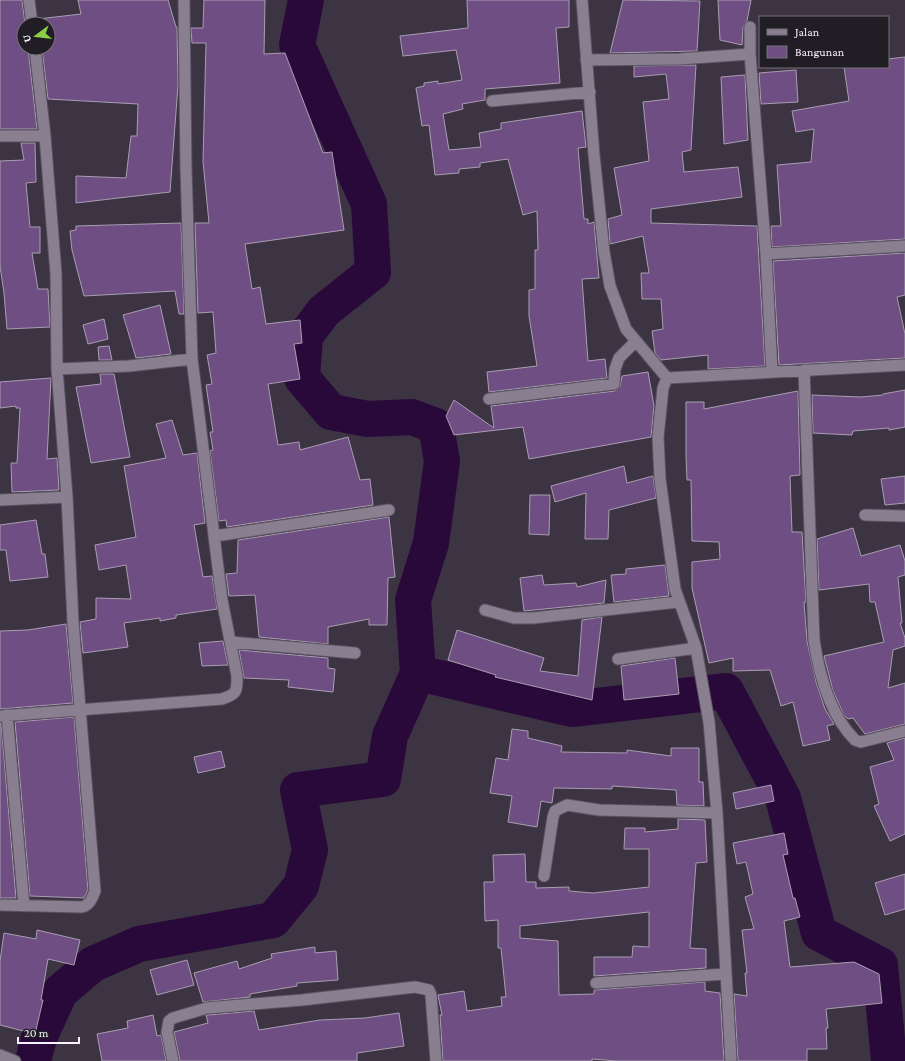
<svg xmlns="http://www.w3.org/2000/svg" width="905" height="1061" font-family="'Crimson Pro',serif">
	<rect width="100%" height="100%" fill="#3c3343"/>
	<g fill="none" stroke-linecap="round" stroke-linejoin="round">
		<path stroke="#29093a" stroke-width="36" d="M418,673l154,36 154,-18 57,107 36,135 61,32 9,96
			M33,1061l6,-23 21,-46 33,-28 46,-20 134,-24 28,-34 9,-36 -12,-60 85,-11 7,-43 28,-63 -5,-73 18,-57 11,-82 -6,-35 -24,-9 -44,2 -37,-7 -29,-34 3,-42 19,-25 49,-39 -4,-68 -72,-159 9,-45"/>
	</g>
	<path fill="#6f4e83" stroke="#a99eb1" d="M0,0h22l3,24 -1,24h4l9,81h-37z
		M78,0h90l8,27h1l1,58 -8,107 -94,11v-27l50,2 5,-42h6l1,-32 -90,-5 -6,-51h6v-24h-9l-1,-5 43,-5z
		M204,0h61l-1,54 21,-1 38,100 9,-1 12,78 -99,14 7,45 8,-2 6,37 34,-4 2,23 -8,1 6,35 -32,5 10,61 21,-3 1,8 48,-13 12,43 10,-1 3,26 -146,22 -1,-7 -7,1 -9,-70 3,-1 -3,-18h3l-7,-47 6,-1 -5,-29 9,-2 -3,-41 -15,1 -3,-90h14l-6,-62 3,-118h-14l-1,-15h12z
		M467,0h102v27l-13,1 4,55 -75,6v11l-23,4 1,5 -20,5 6,36 32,-3 -2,-14 22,-4v-6l81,-12 4,36 -8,1 6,71h4v5l6,-2 5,56 -17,1 6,82 17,-2 2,19 -118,14 -2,-20 50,-6 -8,-50v-26l6,-1v-39h3l-1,-39 -14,4 -15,-56 -28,4v4l-21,2v4l-24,2 -6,-50 -7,1 -6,-38 8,-2v-3l14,-2v3l24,-4 -6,-30 -53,6 -3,-20 68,-8z
		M623,0l77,1 -3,50 -87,2z
		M718,0h33l-4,21 -4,6 -1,18 -22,-5z
		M905,57v182l-133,8 -1,-21h10l-4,-61 34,-3 3,-33 -18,3 -4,-21 57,-10 -5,-34h44v-8z
		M696,65l-5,85 -9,2 2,20 54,-5 4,30 -91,12v14l106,3 8,140 -57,3v-14l-47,5 -6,-7 -3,-22 11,-2 -2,-30h-19l-1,-26h8l-6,-37 -33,8 -2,-25 14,-4 -8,-47 35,-7 -6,-59 26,-3 -3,-25 -32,3v-11z
		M796,70l2,32 -37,2 -2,-31z
		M745,75l3,65 -24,4 -3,-67z
		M21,143h14l1,39 -10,1 4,44h10v26h-8l6,36h10l2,38 -43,2 -3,-36 -4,-27v-105l24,-1z
		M181,223l3,91h-5l-4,-23 -91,5 -12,-46 -2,-19 6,-1v-4z
		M905,253v42l-8,2 8,37v24l-126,7 -6,-104z
		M160,305l11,49 -35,4 -13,-43z
		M104,319l4,20 -20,5 -5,-19z
		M109,346l3,14h-13l-1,-13z
		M648,372l6,34 -3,31 -122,22 -6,-32 -69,8 -8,-19 8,-16 40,28 -3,-22 124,-15 5,-4 2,-11z
		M100,374h14l16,83 -39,6 -15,-76 25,-3z
		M51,378l-4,81 10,-1 2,32 -47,2 -1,-29h6l3,-55h-4v-2l-16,2v-26z
		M905,390v37l-16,3v-2l-36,3 -1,4 -39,-2 -1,-38 49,2 22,-2v-1z
		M798,391l2,84 -10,1 2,56h10l4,70h-2l3,39 9,41 9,27 9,15 -7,2 3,14 -27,6 -10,-44 -12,4 -11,-36 -37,1v-13l-24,5 -17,-75v-26l28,-3 -1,-17 -27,-1 -1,-61h-4l-1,-25v-53h18v7z
		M172,420l11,35 14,-2 8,70 -11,2 9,52 9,-1 5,33 -41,6v3l-16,3v-3l-36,5 4,24 -45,6 -3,-31 16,-3v-21l35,1 -5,-34 -27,5 -4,-25 41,-8 -12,-71 42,-8 -10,-34z
		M624,466l3,17 26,-7 3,22 -47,12 -1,29h-23l1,-46 -31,9 -4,-16z
		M905,476v27l-20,2 -4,-26z
		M530,495h20l-1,40 -20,-1z
		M389,517l6,60 -7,1 -1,47h-18v-6l-41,8v17l-69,-7 -4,-42 -26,1 -3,-22 11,-1 1,-33z
		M36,520l6,34h3l3,23 -38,4 -4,-31h-6v-25z
		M853,528l8,28 39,-11 5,16v14l-7,2 4,46h-2l5,15v8l-12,4 -5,38 17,-5v41l-40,10 -12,-16 -5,1 -4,-4 -11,-24 -9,-35 60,-14 -9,-40h-5l-1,-18 -50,6 -2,-51z
		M665,565l4,31 -55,6 -3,-27 15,-1v-5z
		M542,575l2,10 32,-2 1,4 29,-7 -2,23 -80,8 -4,-33z
		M602,617l-10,83 -97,-23 1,-2 -48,-15 9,-30 87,28 -4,13 38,5 4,-56z
		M66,624l7,79 -73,6v-78l28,-1z
		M223,641l5,24 -26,1 -3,-23z
		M239,650l89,8v10l7,1 -2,23 -45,-5 1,-7 -45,-2z
		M675,658l4,36 -55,6 -3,-34z
		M74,717l14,173 -4,8 -54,-2 -15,-174z
		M0,723h1l15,175h-16z
		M512,729l16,2v7l34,8 -1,6 66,1v-3l44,6v-8h28v34h4l1,24 -27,-1 -1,-15 -64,-4v3l-58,-1 -2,15 -11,-2 -4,26 -29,-5 4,-26 -22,-3 6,-35 12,2z
		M905,738v96l-15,7 -16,-35 5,-2 -9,-37 24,-7 -7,-17z
		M221,751l4,16 -27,6 -4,-16z
		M771,785l3,16 -38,8 -3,-16z
		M678,819l27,1 2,42 -11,1 -6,85 16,1v19l-112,8v-19h38l1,-11 16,1v-35l-129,14v12l38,3 1,54 35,-1v-4l111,-8v9l15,2 4,68h-108l-24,-2v2h-149l-3,-46h2l-4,-20 26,-4 3,20 35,-5 -1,-9h5l-5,-49h-3v-28l-13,1 -1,-39h10l-1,-27 32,-1 1,28h10v6l33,-1v4l24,2 56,-6v-38h-25l1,-21h20v4l33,-3z
		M784,833l4,21 -5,1 10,43h2l5,19 -16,4 6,46 64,-5 25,12 3,29 -56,6 2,19h-2l1,21h-20v12h-69l-4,-67 13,2 -2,-23h2l-5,-43 12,-1 -9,-32 8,-3 -7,-32 -9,2 -4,-21z
		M905,874v35l-20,6 -10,-32z
		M37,930l43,10 -6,25 -26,-6 -7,41h2l-8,34 -35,-9v-64l4,-28 32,6z
		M315,947v6l21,-2 2,29 -41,3v3l-47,8v3l-47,5 -9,-29 43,-12 2,8 33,-11 -1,-4z
		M187,960l7,25 -37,10 -7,-25z
		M254,1011l5,19 61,-10 45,-2 34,-5 5,33 -47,7v8h-177l-6,-29 34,-9 -2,-8h2z
		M153,1015l4,21 4,-1 5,26h-64l-5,-27 31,-6 -1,-7z"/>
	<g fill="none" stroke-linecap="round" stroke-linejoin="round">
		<defs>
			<path id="minor" d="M29,0l3,24
				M582,0l12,155 10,97 6,34 16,43 41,49 -4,10 -5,49 2,42 15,110 21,59 13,74 8,91 14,248
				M750,27v27l16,200 6,118
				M586,60l93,-1 71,-5
				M492,101l98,-9
				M0,136h45
				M766,254l139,-8
				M57,369l72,-3 63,-7
				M804,370l10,270c5,34 15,74 41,100l6,2 44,-11
				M667,378l238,-13
				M489,399l125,-15 1,-15 4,-11 16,-16
				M0,500l67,-3
				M865,515l40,1
				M215,536l174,-26
				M485,610l29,8h19l145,-16
				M231,642l124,11
				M618,659l78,-11
				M7,715l17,191
				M0,716l222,-17c15,-5 15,-7 15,-23l-15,-76 -30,-241 -6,-190 -2,-169
				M544,876l9,-59 2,-6 12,-6 32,5 118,3
				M0,905l82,2c8,-2 10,-9 13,-16l-22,-269 -6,-125 -10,-128 -1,-95 -11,-138 -10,-88
				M596,983l129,-9
				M0,1055l15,6
				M173,1061l-6,-29 2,-11 4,-3 34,-10 95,-8 113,-13 14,3 2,5 5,66"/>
		</defs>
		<use href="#minor" stroke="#5a5360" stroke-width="13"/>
		<use href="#minor" stroke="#8a7f91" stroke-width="11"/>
	</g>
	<rect x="759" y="16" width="130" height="52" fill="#211d24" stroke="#77727a"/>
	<rect x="767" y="29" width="20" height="6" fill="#8a7f91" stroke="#77727a"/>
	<text x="795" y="36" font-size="12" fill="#f7f1fb">Jalan</text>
	<rect x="767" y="46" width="20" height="12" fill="#6f4e83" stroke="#77727a"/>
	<text x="795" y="56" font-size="12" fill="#f7f1fb">Bangunan</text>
	<g transform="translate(36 36) rotate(255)"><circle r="19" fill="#211d24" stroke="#77727a"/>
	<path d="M0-3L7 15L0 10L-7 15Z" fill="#8cce45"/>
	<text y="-6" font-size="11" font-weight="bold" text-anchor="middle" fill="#f7f1fb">U</text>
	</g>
	<path d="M18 1037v6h61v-6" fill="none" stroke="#f7f1fb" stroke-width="2"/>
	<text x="24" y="1037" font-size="12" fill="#f7f1fb" stroke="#211d24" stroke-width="3" paint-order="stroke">20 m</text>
</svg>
